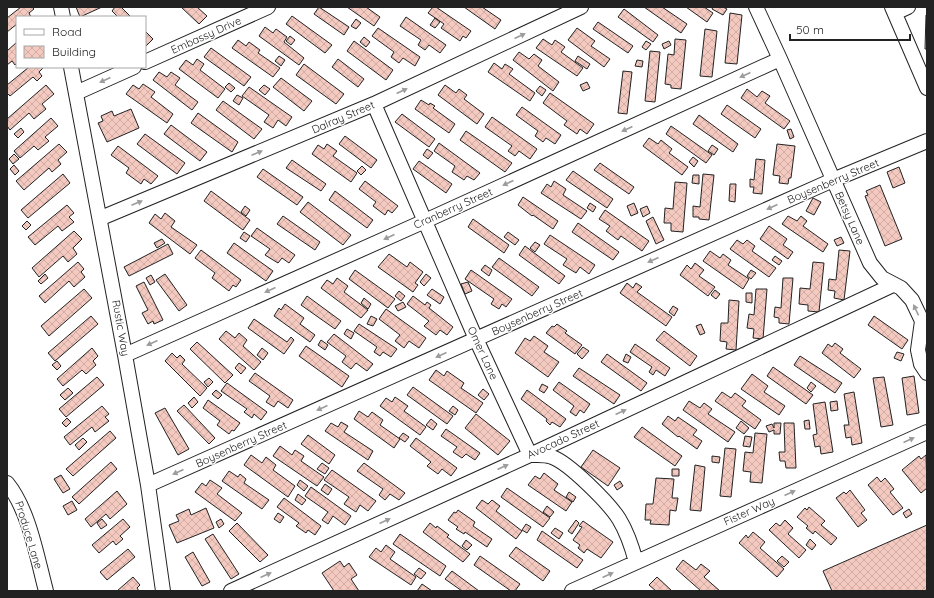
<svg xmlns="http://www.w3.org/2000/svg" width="934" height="598" font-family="Quicksand,sans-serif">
	<defs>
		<pattern id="building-cross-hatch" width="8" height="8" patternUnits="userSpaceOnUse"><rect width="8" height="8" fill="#f3c9c0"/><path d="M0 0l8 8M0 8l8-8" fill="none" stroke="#d0aca5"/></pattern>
	</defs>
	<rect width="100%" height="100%" fill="#fff"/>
	<path fill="url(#building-cross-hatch)" stroke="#222" d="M21,7h11l2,2 -5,4 2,4h-14v7l-10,8v-14z
		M76,7h26l-22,10z
		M115,7h6l10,10h-13l-6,-6z
		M181,7h16l10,9 -8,8z
		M319,7l30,20 -5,8 -30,-21z
		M347,7h19l14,10 -6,9z
		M433,7h3l35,24 -5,7 -3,-2 -3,5 -19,-13 3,-4 -16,-11z
		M464,7h18l19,13 -6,9z
		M644,7h18l25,17 -6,9z
		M686,7h18l9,6 -6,9z
		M713,7h10l4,2 -4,6 -11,-6z
		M624,9l34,26 -5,7 -35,-25z
		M730,13l12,2 -5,49 -12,-1z
		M926,15h1v34h-2z
		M292,16l40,29 -7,8 -39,-29z
		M406,17l40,28 -6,8 -11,-8 -4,5 -7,-5 3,-5 -21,-14z
		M435,18l5,4 -5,6 -5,-3z
		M356,19l5,4 -5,6 -5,-3z
		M598,22l35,24 -5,7 -35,-24z
		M265,27l8,6 3,-4 11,8 -3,5 20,16 -5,7 -40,-29z
		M378,28l42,29 -5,9 -12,-8 -4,5 -8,-6 3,-5 -22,-16z
		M577,28l18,13 -4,5 19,13 -6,8 -36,-27z
		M705,29l12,2 -5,46 -12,-1z
		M145,31l8,8 -7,7 -1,-1z
		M290,36l5,4 -4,5 -5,-4z
		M364,37l6,5 -4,5 -6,-5z
		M543,39l9,6 3,-5 10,7 -4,5 22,16 -6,8 -41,-28z
		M675,39l11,1 -5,49 -10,-1v-3l-6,-1 3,-30 6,1z
		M238,40l8,6 3,-4 11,8 -2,3 22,15 -7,9 -41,-29z
		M354,41l39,29 -7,10 -39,-29z
		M646,41l5,3 -5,6 -4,-3z
		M669,41l2,4 -7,4 -2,-5z
		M17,42v21l-2,2 -3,-4 -5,4v-14z
		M211,48l40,29 -7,9 -40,-29z
		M650,51l10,1 -5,50 -10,-1z
		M519,52l10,7 5,-5 8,6 -4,6 21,16 -6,9 -40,-31z
		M279,56l6,4 -4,6 -6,-5z
		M578,56l12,8 -3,5 -12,-8z
		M197,59l7,5 -4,6 25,19 -7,9 -39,-29 7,-9 7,5z
		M338,59l26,20 -6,8 -26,-20z
		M637,60l6,1 -1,6 -7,-1z
		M494,63l8,6 3,-5 8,5 -4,5 26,19 -5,8 -42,-29z
		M304,64l40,30 -8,10 -40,-29z
		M29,67h15l-5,5 3,4 -5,5 -4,-4 -23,19 -3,-3v-8z
		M623,71l9,1 -5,42 -9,-1z
		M159,72l8,5 4,-5 9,6 -5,7 23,17 -6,8 -39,-30z
		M281,78l31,23 -8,10 -31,-24z
		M587,82l3,6 -7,3 -3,-6z
		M229,83l6,5 -4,4 -6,-5z
		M143,84l12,8 -4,5 22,17 -6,9 -41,-29 7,-9 6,4z
		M46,85l8,9 -12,10 4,5 -12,10 -5,-6 -19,17 -3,-4v-7z
		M264,85l6,4 -5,6 -6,-5z
		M445,85l11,8 3,-4 8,6 -3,4 20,15 -7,10 -39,-29z
		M540,86l6,4 -4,6 -6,-5z
		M249,87l43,30 -6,9 -8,-6 -5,8 -9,-6 5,-7 -27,-19z
		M747,89l10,8 5,-6 8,5 -5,7 25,18 -6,8 -43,-31z
		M550,93l44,31 -7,10 -7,-5 -3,5 -13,-9 3,-4 -24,-18z
		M237,95l6,3 -4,7 -6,-4z
		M421,100l8,5 1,-2 5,3 -2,2 22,16 -6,9 -34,-24z
		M223,101l39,28 -8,10 -38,-29z
		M727,105l34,24 -6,9 -34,-24z
		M522,107l39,28 -6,9 -9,-6 -3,4 -8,-6 3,-5 -22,-16z
		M131,109l8,19 -32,14 -9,-19 5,-2 -2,-5 11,-5 2,5z
		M198,113l40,29 -6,10 -41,-29z
		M402,114l33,25 -6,8 -34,-25z
		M699,115l39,29 -5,8 -40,-28z
		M492,117l45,32 -7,10 -11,-8 -4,5 -7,-5 4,-5 -27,-19z
		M51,118l7,8 -13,11 4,4 -11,9 -4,-4 -14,12 -6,-7z
		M171,125l36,27 -7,9 -36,-27z
		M671,126l41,29 -6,8 -40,-29z
		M21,128l3,4 -6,6 -4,-4z
		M791,129l3,8 -4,2 -3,-9z
		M466,131l46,32 -7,9 -45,-32z
		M145,134l40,29 -8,11 -40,-30z
		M345,136l32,24 -6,8 -32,-24z
		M649,138l9,6 3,-4 11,9 -3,4 19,14 -6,8 -39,-29z
		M439,143l41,30 -6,7 -7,-4 -3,4 -12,-8 3,-6 -21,-15z
		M59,144l8,8 -9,8 3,4 -9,8 -3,-4 -25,22 -8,-9z
		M327,144l10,7 -4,5 24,17 -6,9 -39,-28 6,-9 6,4z
		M777,144l18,2 -4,32h-2l-1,6 -9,-1 1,-7 -7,-1z
		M712,145l6,4 -4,6 -6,-4z
		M118,146l40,30 -7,8 -7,-5 -3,5 -15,-11 3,-5 -18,-13z
		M427,149l6,4 -5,6 -5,-4z
		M14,154l5,5 -6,5 -4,-5z
		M693,157l5,4 -4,6 -5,-5z
		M756,159l9,1 -3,34 -9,-1 1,-6h-4v-8l4,1z
		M292,160l34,24 -5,7 -35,-23z
		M419,161l33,23 -6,9 -33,-24z
		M600,163l34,24 -5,7 -35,-24z
		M14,165l5,6 -4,4 -5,-6z
		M362,166l4,4 -5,5 -4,-4z
		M899,167l6,16 -12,5 -6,-16z
		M263,169l40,28 -6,8 -40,-28z
		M573,171l40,28 -6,9 -41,-28z
		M63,174l7,9 -42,35 -7,-8z
		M703,174l11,1 -5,45 -10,-1v-2h-6v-11l7,1z
		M693,175h6v9l-7,-1z
		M365,181l33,25 -6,7 -4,-3 -3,5 -12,-9 3,-4 -17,-13z
		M554,181l12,8 -3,6 24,16 -6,8 -40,-26 6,-9 4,3z
		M675,182l12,1 -4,49 -12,-1v-8h-7l1,-15 8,1z
		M730,184h6l-1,18 -6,-1z
		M880,185l22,54 -17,7 -20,-50 3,-1 -2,-4z
		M211,191l39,29 -7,10 -39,-29z
		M335,191l38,29 -6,8 -38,-28z
		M523,197l35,24 -5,8 -20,-14 -1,1 -14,-11z
		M813,198l8,4 -7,13 -8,-4z
		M308,202l43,33 -8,10 -43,-33z
		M590,203l6,4 -3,5 -6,-4z
		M634,203l4,10 -7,3 -4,-10z
		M67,205l7,8 -5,4 5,5 -12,9 -4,-5 -23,19 -7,-8z
		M245,206l5,4 -4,6 -5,-4z
		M647,206l3,7 -7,4 -3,-8z
		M605,210l44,31 -7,10 -21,-15 -3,4 -12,-9 4,-5 -11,-7z
		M165,213l10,8 -4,6 26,18 -7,9 -41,-31 6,-9 6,5z
		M283,216l37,26 -5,8 -38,-26z
		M788,216l9,5 4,-5 6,5 -4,5 25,18 -5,8 -41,-28z
		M653,217l11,23 -8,4 -10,-23z
		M473,219l36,26 -5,8 -36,-26z
		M27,221l4,4 -5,5 -4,-4z
		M578,223l41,29 -6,8 -41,-28z
		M769,226l18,13 -4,6 10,7 -5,7 -28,-20z
		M257,228l38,27 -6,8 -7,-5 -4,5 -13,-8 5,-6 -19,-13z
		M74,231l8,8 -9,9 4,6 -9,8 -5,-6 -24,21 -7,-9z
		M244,232l6,4 -4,6 -6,-4z
		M508,232l11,8 -4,5 -11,-8z
		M550,235l45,30 -6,9 -9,-7 -4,6 -13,-8 4,-6 -23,-15z
		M841,237l3,6 -7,3 -3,-6z
		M162,239l3,4 -8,5 -3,-5z
		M737,240l6,4 4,-4 8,6 -3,5 24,17 -7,9 -39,-28z
		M535,242l5,3 -5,7 -5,-4z
		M234,243l39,28 -7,10 -39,-28z
		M168,244l5,10 -44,22 -5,-9z
		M525,246l40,30 -6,8 -40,-29z
		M201,250l40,30 -5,7 -3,-2 -4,6 -17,-13 3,-5 -20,-15z
		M839,250l11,1 -6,49 -10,-2 1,-7 -7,-1 1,-11 7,1z
		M710,251l10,7 3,-4 8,6 -3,5 21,14 -6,10 -40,-28z
		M389,254l18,13 3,-5 13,10 -8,11 3,2 -5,7 -35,-25z
		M775,256l7,5 -3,4 -7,-5z
		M499,258l40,29 -7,9 -40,-29z
		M78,262l6,7 -3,3 4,5 -11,10 -5,-6 -24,22 -6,-7z
		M813,262l11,1 -5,49 -11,-1v-6l-9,-1 1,-16 10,1z
		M695,263l9,7 -5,6 16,11 -7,9 -28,-21 7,-10 4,4z
		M485,265l7,5 -3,6 -8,-6z
		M355,270l40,29 -7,9 -39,-29z
		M471,270l41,29 -6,8 -4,-3 -3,5 -8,-5 3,-5 -29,-20z
		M751,270l5,3 -5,6 -4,-3z
		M45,274l3,4 -7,6 -3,-3z
		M165,274l22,31 -8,6 -23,-31z
		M426,274l5,4 -7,8 -4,-4z
		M151,275l4,7 -5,3 -4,-7z
		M337,278l11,8 -4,6 24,18 -7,8 -40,-30 6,-8 6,4z
		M783,278h10l-4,46 -10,-1v-5l-5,-1 1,-10 6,1z
		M144,282l19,38 -9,4 -1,-3 -5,3 -6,-11 6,-3 -12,-24z
		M468,282l4,9 -7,3 -4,-10z
		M627,283l6,5 3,-5 6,4 -5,5 35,25 -6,9 -46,-33z
		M84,289l8,9 -43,38 -8,-10z
		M432,289l12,8 -4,7 -13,-9z
		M756,289h11l-4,50 -10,-1 1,-9 -7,-1 2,-14 5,1z
		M715,290l5,4 -4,5 -5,-4z
		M399,291l6,5 -4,5 -6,-5z
		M746,293h6v10l-6,-1z
		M307,296l34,25 -6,8 -34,-24z
		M413,296l12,9 2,-3 4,3 -2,3 24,19 -6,8 -7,-5 -4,5 -12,-9 5,-5 -22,-17z
		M364,298l7,6 -3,5 -7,-6z
		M729,300l10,1 -3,49 -10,-1 1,-7 -7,-1 1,-18h7z
		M403,302l3,5 -8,4 -3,-5z
		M285,304l19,14 -4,6 15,11 -5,7 -36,-26 5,-8 2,2z
		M673,306l5,3 -4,7 -5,-4z
		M386,309l40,29 -7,10 -10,-7 -5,7 -9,-7 5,-6 -21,-16z
		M91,316l7,8 -43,37 -7,-8z
		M371,316l6,3 -4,7 -6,-2z
		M874,316l34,24 -6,9 -34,-24z
		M254,319l33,23 4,-5 3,3 -10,14 -36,-26z
		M359,324l38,25 -6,8 -8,-5 -3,4 -6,-4 3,-5 -23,-16z
		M557,324l10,7 -2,2 17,12 -7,9 -29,-21 6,-7 2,1z
		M701,324l4,9 -5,2 -4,-9z
		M347,329l7,4 -3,6 -7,-5z
		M226,331l9,7 4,-5 8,7 -4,6 18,16 -7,8 -35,-31z
		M664,331l33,25 -7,10 -34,-26z
		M334,334l39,30 -6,7 -11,-8 -5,6 -9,-7 4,-6 -19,-14z
		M534,336l14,10 -4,6 15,10 -11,15 -33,-24 10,-15 5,3z
		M321,340l7,5 -3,5 -7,-5z
		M197,342l36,33 -8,8 -35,-34z
		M835,343l8,6 -3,4 21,16 -7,9 -32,-25 6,-9 4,3z
		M635,344l35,24 -5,8 -9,-6 -3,5 -4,-3 3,-5 -22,-15z
		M306,346l43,30 -7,11 -43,-31z
		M583,347l6,4 -7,8 -5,-5z
		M92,348l6,8 -5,5 3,4 -10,9 -4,-4 -19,16 -6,-7z
		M262,348l6,5 -5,7 -6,-5z
		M897,352l7,2 -3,7 -7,-3z
		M172,353l5,5 3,-3 5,5 -3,4 25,24 -7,8 -35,-35z
		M607,354l40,29 -6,8 -40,-29z
		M626,354l5,3 -3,6 -5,-2z
		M800,356l42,27 -7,10 -41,-28z
		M57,361l4,5 -4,4 -5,-5z
		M239,363l7,5 -5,6 -6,-6z
		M773,367l40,28 -7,9 -39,-28z
		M579,368l41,27 -6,9 -41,-28z
		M436,370l8,6 3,-5 17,12 -3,5 22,15 -7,10 -47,-33z
		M255,373l38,27 -5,8 -10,-7 -4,6 -8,-5 4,-6 -21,-15z
		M752,374l16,12 -4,6 21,14 -6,9 -38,-26z
		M914,376l5,37 -12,2 -5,-37z
		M97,377l7,8 -38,32 -7,-8z
		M884,377l9,48 -12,2 -8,-49z
		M209,378l4,4 -5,5 -4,-5z
		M559,382l31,22 -6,9 -4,-3 -4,6 -6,-4 4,-6 -21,-16z
		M811,382l5,4 -5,6 -4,-4z
		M227,383l40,29 -6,8 -7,-6 -2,4 -8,-6 3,-3 -26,-18z
		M542,384l6,3 -4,6 -5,-3z
		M413,387l40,29 -6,8 -40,-29z
		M68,388l5,5 -8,7 -5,-5z
		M483,389l6,5 -5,6 -6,-5z
		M216,390l6,5 -4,4 -6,-5z
		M527,390l39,29 -6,8 -8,-5 -2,3 -4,-4 1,-2 -26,-20z
		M722,392l9,6 4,-5 11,8 -4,5 19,14 -6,9 -40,-28z
		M854,392l8,51 -10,2 -1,-8 -5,1 -2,-13h5l-5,-31z
		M194,397l4,5 -6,6 -4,-5z
		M395,397l13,9 -4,5 22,16 -6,8 -40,-29 6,-8 6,4z
		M208,400l32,23 -6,8 -2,-1 -3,4 -12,-9 3,-4 -17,-13z
		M689,401l11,7 4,-5 8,6 -4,5 27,18 -7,10 -45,-32z
		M837,401l1,9 -7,1 -1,-9z
		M825,402l8,50 -12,2 -1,-8 -5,1 -2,-12 4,-1 -4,-30z
		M184,405l31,33 -6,6 -32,-33z
		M102,406l7,8 -4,3 4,4 -14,11 -3,-5 -22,18 -6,-8z
		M453,406l5,4 -3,5 -6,-4z
		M165,408l24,41 -11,6 -23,-42z
		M359,411l9,6 4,-5 11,8 -3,5 20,14 -6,9 -40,-29z
		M476,414l34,27 -12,14 -33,-27z
		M668,416l7,5 3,-4 19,13 -4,5 9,6 -5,8 -18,-13 -1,1 -16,-13z
		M67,418l4,4 -5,5 -4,-4z
		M431,419l6,5 -4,6 -7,-5z
		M809,420l1,9h-5l-1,-8z
		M741,421l8,7 -5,6 -8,-6z
		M341,422l7,4 -4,6 29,19 -5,9 -43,-29 6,-8 7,4z
		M774,423h7l-1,11h-6v-4l-5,2 -3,-6 6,-2 2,4z
		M784,423h10l2,45h-10l-1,-7h-5l-1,-9h6z
		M642,427l40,29 -7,10 -41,-29z
		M446,429l34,24 -5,7 -9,-6 -4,4 -9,-6 4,-5 -16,-11z
		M110,431l6,7 -43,38 -7,-7z
		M403,433l6,4 -4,5 -6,-4z
		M755,433l12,1 -5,49 -12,-1 1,-10 -8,-1 2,-19 8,1z
		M308,435l27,20 -6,9 -28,-20z
		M745,436l7,1 -2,10 -7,-1z
		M83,438l4,4 -8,8 -4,-5z
		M416,438l41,30 -6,8 -9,-7 -4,5 -11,-8 4,-4 -21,-16z
		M280,446l12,9 3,-5 9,6 -3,5 23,16 -7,9 -44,-30z
		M725,448l11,1 -5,48 -11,-1z
		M593,450l27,18 -12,18 -27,-19z
		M251,455l11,8 4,-6 10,8 -3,5 22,16 -7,11 -44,-32z
		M926,455l1,33 -6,5 -19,-23 17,-14 2,3z
		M712,456l8,1 -1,6 -7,-1z
		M111,462l6,7 -38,35 -7,-7z
		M322,463l7,5 -4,6 -8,-5z
		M364,463l41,30 -6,7 -9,-6 -5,6 -6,-5 4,-6 -26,-18z
		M695,465l10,2 -4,44 -11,-1z
		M672,469h7v7h-7z
		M332,470l44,31 -8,10 -8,-6 -4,7 -12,-8 5,-7 -25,-17z
		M229,471l9,6 2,-3 6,5 -2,4 25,17 -7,9 -40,-28z
		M544,473l14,11 -4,6 18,12 -6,9 -38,-26 7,-9 5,3z
		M61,475l9,14 -7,4 -9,-14z
		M877,477l4,5 4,-4 9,11 -4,3 13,16 -10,7 -25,-30z
		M656,478l18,1 -2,19h6l-2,13 -6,-1 -1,15 -19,-1 1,-4h-6l1,-16h7z
		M210,480l12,8 -5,6 25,19 -7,8 -40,-29 7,-9 4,3z
		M300,480l8,6 -4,5 -7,-6z
		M620,481l3,5 -6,4 -3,-5z
		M325,484l7,5 -4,6 -7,-5z
		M311,487l40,29 -6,9 -12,-9 -5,8 -6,-4 6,-8 -23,-16z
		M507,488l43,30 -7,9 -42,-30z
		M850,490l15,20 -4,3 6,7 -9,7 -22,-29 8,-6 2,2z
		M117,491l10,13 -17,15 -4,-5 -15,13 -6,-8z
		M569,492l7,5 -3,5 -7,-5z
		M298,494l8,6 -4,5 -7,-5z
		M284,498l37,28 -6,9 -7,-5 -2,3 -10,-7 3,-3 -22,-16z
		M482,500l6,4 4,-4 8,6 -4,5 26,20 -6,8 -40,-31z
		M72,501l5,9 -9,5 -5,-9z
		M547,506l7,6 -4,5 -7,-5z
		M809,507l16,14 -4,4 16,13 -6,7 -16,-14 -2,3 -7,-6 2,-2 -11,-9 8,-9 2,2z
		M206,508l8,20 -37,15 -8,-18 10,-4 -3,-6 13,-6 2,6z
		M909,509l3,5 -6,4 -3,-5z
		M458,510l17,12 -2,4 19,13 -5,8 -22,-15 -1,2 -8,-5 2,-2 -10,-7 6,-8 2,1z
		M278,513l6,4 -4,6 -6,-4z
		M102,519l5,6 -6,4 -4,-6z
		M123,519l7,8 -10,9 3,3 -7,6 -3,-4 -14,12 -7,-8z
		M221,519l3,5 -5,4 -3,-6z
		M576,520l3,3 -7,11 -4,-3z
		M785,520l8,8 -5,6 18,16 -7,8 -30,-28 7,-7 4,3z
		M583,521l30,21 -12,16 -14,-9 -3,4 -6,-5 2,-3 -7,-5 9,-13 -3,-1z
		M237,523l31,32 -8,7 -31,-31z
		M430,523l6,5 1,-2 12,9 -2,2 23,17 -7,8 -40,-30z
		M526,524l5,3 -4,6 -5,-3z
		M927,525v66h-95l-9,-20z
		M555,528l8,5 -4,6 -8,-6z
		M542,531l41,29 -6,8 -40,-28z
		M753,532l12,10 -5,6 24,21 -7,8 -38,-34 7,-8 2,3z
		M213,534l26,40 -8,5 -26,-40z
		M400,534l46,32 -6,10 -47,-32z
		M810,539l6,6 -4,5 -6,-5z
		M466,540l6,5 -5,5 -5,-4z
		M386,545l9,7 -5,7 26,18 -5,8 -42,-28 7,-9 5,4z
		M516,547l34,24 -7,10 -34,-25z
		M128,549l7,8 -28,23 -7,-8z
		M193,552l17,30 -8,4 -17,-29z
		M480,556l40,28 -5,7h-4l-37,-26z
		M782,556l7,6 -5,5 -7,-6z
		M683,560l13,10 5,-6 9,7 -6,6 16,14h-19l-25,-22z
		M340,561l4,6 5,-4 8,12 -6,4 8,12h-25l-12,-18z
		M419,568l7,5 -5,6 -7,-5z
		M452,571l27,20h-17l-17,-12z
		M133,577l7,8 -3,3 2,3h-22z
		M657,577l15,14h-16l-7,-6z
		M422,584l10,7h-15z"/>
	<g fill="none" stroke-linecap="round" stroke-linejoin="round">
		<defs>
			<path id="minor" d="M61,7l2,10
				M756,7l24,52 90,204 12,15 19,10 11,12 10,21 -4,29 3,14 6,9
				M892,7l35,81
				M895,13l13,-6
				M145,62l123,-55
				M71,67l54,288 23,130 15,106
				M76,93l58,-26
				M374,104l102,235 54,116c7,0 15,-1 22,2 17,6 57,46 67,62 8,13 13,28 17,43
				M101,218l273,-114 207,-97
				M125,355l300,-134 355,-162
				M7,483c22,27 30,74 39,108
				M148,485l685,-305 94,-39
				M231,591l299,-136 363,-170
				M572,591l355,-159"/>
		</defs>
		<use href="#minor" stroke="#222" stroke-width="16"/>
		<use href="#minor" stroke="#fff" stroke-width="14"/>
	</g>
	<defs><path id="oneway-solid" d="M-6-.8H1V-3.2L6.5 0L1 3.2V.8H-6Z"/></defs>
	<g fill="#9c9c9c">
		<use href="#oneway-solid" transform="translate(520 36) rotate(-25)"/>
		<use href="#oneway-solid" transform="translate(745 75) rotate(155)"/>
		<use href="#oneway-solid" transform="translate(105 80) rotate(156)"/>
		<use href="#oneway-solid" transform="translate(402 91) rotate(-25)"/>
		<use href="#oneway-solid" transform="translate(627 129) rotate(155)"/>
		<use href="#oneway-solid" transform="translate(257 153) rotate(-23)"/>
		<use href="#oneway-solid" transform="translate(508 183) rotate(155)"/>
		<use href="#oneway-solid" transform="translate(137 203) rotate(-23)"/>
		<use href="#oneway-solid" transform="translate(772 207) rotate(156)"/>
		<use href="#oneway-solid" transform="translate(389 237) rotate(156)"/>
		<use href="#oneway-solid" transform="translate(653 260) rotate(156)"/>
		<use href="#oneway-solid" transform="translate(270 290) rotate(156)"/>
		<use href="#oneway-solid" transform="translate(916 310) rotate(-115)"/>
		<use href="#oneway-solid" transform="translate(152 343) rotate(156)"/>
		<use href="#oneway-solid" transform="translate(441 355) rotate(156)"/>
		<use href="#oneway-solid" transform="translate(322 408) rotate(156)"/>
		<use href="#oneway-solid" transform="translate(621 412) rotate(-25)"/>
		<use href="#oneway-solid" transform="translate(909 440) rotate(-24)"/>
		<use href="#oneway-solid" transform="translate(503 467) rotate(-24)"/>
		<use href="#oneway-solid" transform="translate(178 472) rotate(156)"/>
		<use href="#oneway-solid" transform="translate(790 493) rotate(-24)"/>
		<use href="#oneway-solid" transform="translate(385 521) rotate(-24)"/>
		<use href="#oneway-solid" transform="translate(266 575) rotate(-24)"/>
		<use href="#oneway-solid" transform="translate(608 575) rotate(-25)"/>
	</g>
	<g text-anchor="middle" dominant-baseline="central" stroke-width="3" stroke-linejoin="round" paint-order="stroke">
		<g font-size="11" fill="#222" stroke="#fff">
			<text transform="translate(206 35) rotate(-24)">Embassy Drive</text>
			<text transform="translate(343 117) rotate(-23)">Dalray Street</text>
			<text transform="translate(833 181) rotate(-23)">Boysenberry Street</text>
			<text transform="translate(453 208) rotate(-24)">Cranberry Street</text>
			<text transform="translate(850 218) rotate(66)">Betsy Lane</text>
			<text transform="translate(537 312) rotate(-24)">Boysenberry Street</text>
			<text transform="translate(121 328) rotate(80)">Rustic Way</text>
			<text transform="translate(483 353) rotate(65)">Omer Lane</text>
			<text transform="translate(563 439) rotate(-25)">Avocado Street</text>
			<text transform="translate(241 444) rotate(-24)">Boysenberry Street</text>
			<text transform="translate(749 511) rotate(-24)">Fister Way</text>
			<text transform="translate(29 535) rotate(73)">Produce Lane</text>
		</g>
	</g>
	<rect width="934" height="598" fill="none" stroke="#222222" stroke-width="16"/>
	<rect x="16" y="16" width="130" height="52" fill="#ffffff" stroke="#a7a7a7"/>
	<rect x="24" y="29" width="20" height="6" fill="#ffffff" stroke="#a7a7a7"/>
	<text x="52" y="36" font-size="12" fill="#222222">Road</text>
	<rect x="24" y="46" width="20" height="12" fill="url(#building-cross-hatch)" stroke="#a7a7a7"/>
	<text x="52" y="56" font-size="12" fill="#222222">Building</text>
	<path d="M790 34v6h120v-6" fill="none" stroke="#222222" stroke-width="2"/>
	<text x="796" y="34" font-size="12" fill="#222222" stroke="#ffffff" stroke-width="3" paint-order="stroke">50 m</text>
</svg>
